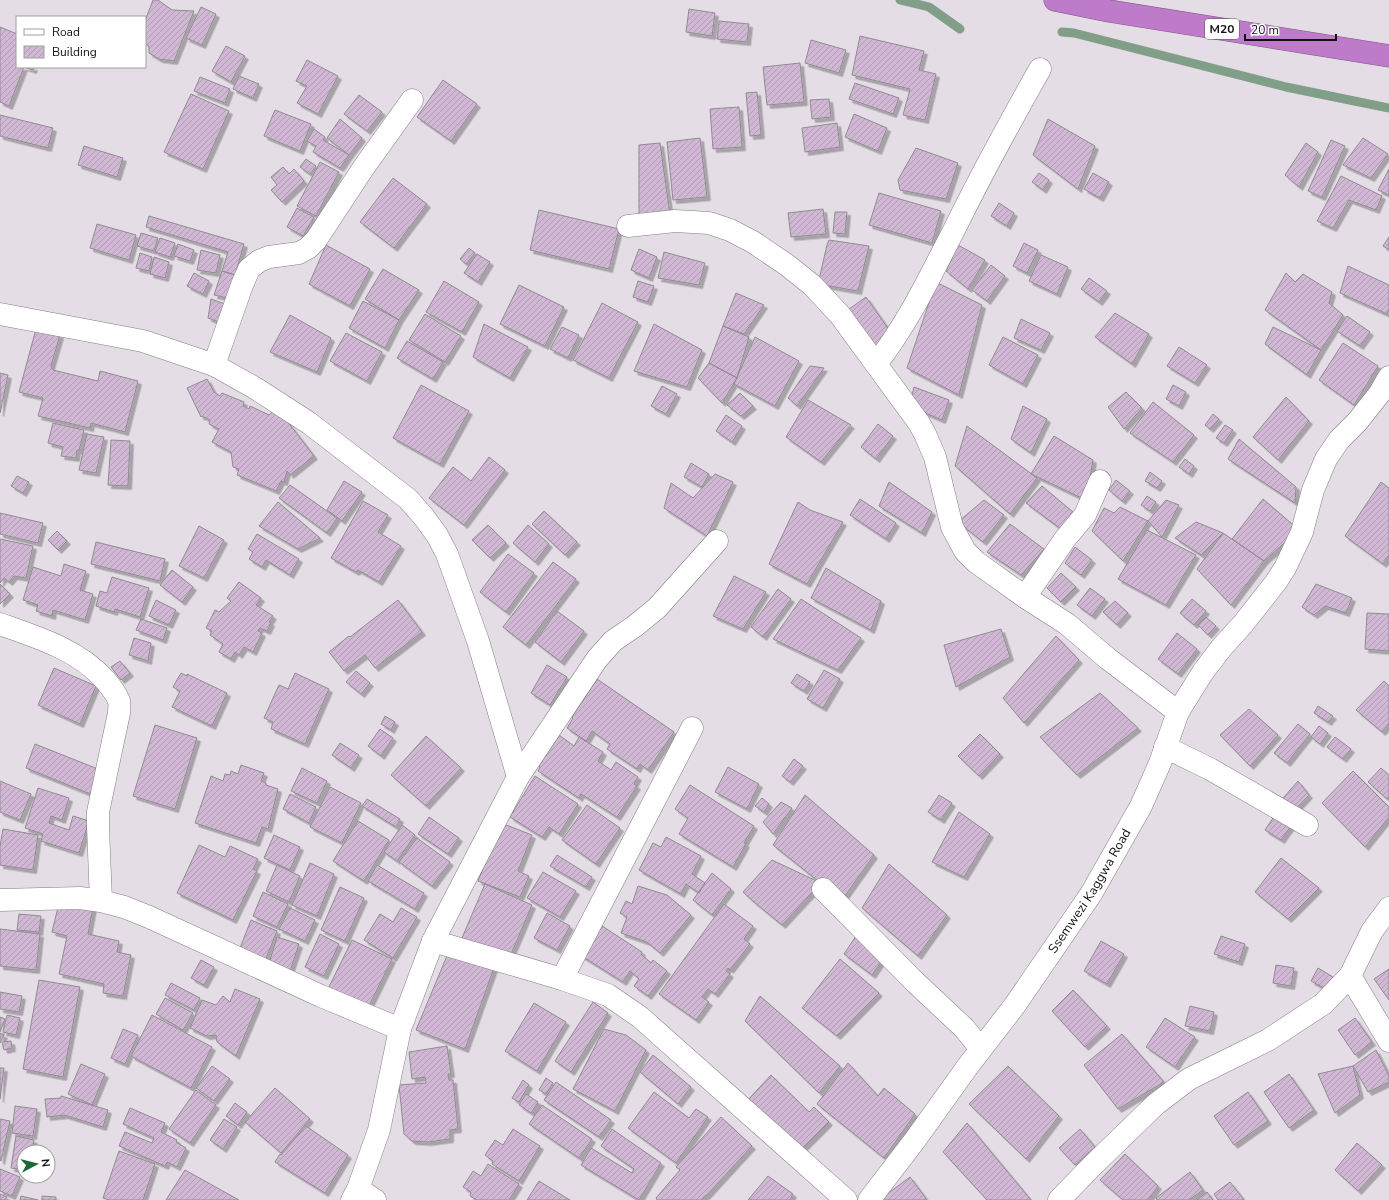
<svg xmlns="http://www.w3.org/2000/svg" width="1389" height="1200" font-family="'Nunito Sans',sans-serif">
	<defs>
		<pattern id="building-hatch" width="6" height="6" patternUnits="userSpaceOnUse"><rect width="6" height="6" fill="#d0b8d4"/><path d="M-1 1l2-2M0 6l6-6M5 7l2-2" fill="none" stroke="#b29db5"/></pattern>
		<filter id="shadow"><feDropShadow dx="3.5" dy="3.5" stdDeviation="0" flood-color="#0004"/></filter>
	</defs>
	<rect width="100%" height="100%" fill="#e4dde5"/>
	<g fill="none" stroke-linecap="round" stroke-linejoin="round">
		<path stroke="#819e88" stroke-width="9" d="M900,0l29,7 31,22
			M1062,32l12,1 212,54 103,21"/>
	</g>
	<path fill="url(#building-hatch)" stroke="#908a92" filter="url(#shadow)" d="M153,0h5l14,10 22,1 -20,50 -15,-2 -10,-6v-7l-4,-2v-23z
		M201,7l15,7 -14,31 -16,-7z
		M689,9l26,4 -3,23 -26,-4z
		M719,21l30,3 -2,18 -30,-3z
		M0,27l17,7v33h17l-1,3 -9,-3 -15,39 -9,-4z
		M860,36l64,15 -5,19 17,4 -11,46 -22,-5 7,-26 -58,-14z
		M811,40l35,10 -7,23 -34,-10z
		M226,46l19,10 -14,26 -19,-11z
		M307,60l31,16 -20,38 -21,-11 10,-17 -11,-5z
		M800,63l4,39 -37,3 -4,-38z
		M239,76l20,8 -6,14 -20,-9z
		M200,77l30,12 -5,14 -31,-12z
		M443,80l34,24 -26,37 -34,-24z
		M855,83l44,15 -6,16 -44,-15z
		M757,92l4,43 -11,1 -4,-43z
		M191,94l38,17 -26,58 -39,-17z
		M359,95l23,17 -15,19 -23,-17z
		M829,99l2,18 -19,2 -2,-19z
		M739,107l3,40 -29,2 -3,-40z
		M275,110l36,14 -11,27 -36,-15z
		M854,114l33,14 -9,23 -33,-14z
		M0,115l53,13 -5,20 -48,-12z
		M340,119l22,19 -13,17 -22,-17z
		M1048,119l47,27 -17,43 -45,-34z
		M837,123l3,24 -35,5 -3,-24z
		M314,129l11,8 -2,3 26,15 -9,13 -27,-16 3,-6 -9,-5z
		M700,138l7,59 -34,3 -6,-58z
		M1363,138l25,16 -17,24 -28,-13z
		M1331,140l14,6 -23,51 -14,-6z
		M660,143l10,71 -31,7v-76z
		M1306,143l12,9 -19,35 -14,-12z
		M84,146l39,12 -6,19 -39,-12z
		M916,148l42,15 -12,36 -46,-9 -2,-10z
		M306,159l10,7 -6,8 -10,-7z
		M320,162l19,10 -23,44 -19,-10z
		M283,167l6,7 5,-5 10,12 -22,21 -11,-12 6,-5 -6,-8z
		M1389,169v26l-11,-5z
		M1039,173l10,7 -6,10 -11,-8z
		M1093,173l16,9 -9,16 -16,-9z
		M1341,176l41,20 -6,14 -27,-10 -16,28 -16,-7z
		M393,178l34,26 -33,44 -34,-26z
		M879,193l62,18 -9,32 -63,-18z
		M999,203l15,10 -7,13 -16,-10z
		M297,208l17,9 -11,19 -16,-9z
		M823,209l3,25 -35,3 -3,-24z
		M539,210l80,19 -10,40 -79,-19z
		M835,212h12l-2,22 -12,-1z
		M149,216l95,28 -9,31 -13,-4 6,-19 -82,-25z
		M97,224l39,11 -7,25 -39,-12z
		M141,233l17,5 -4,13 -17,-5z
		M1389,237v13l-6,-4z
		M160,238l15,5 -5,14 -15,-5z
		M829,240l40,6 -11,45 -40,-7 9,-39z
		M1024,243l14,7 -11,23 -14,-7z
		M178,244l16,6 -4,11 -16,-5z
		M326,245l44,24 -20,37 -41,-22z
		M958,245l27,15 -17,29 -22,-18z
		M469,248l6,5 -9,11 -6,-5z
		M639,249l18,8 -8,21 -18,-8z
		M201,250l19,5 -4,18 -19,-3z
		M664,252l41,11 -6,22 -41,-7z
		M140,253l12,4 -3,14 -13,-3z
		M477,254l13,8 -12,20 -14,-9z
		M1041,255l27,12 -11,27 -28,-13z
		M154,257l15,5 -4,16 -15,-4z
		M991,265l14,11 -18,25 -15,-11z
		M1348,266l41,19v24l-2,5 -47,-21z
		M383,269l36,21 -20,30 -34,-21z
		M222,271l13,4 -7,23 -14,-3z
		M194,273l15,8 -6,13 -16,-8z
		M1286,273l9,9 8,-8 29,18 -3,11 14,12 -22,35 -56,-40z
		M1089,278l18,13 -8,11 -18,-13z
		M444,281l35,21 -17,30 -36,-20z
		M638,281l16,5 -6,16 -15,-5z
		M936,282l46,23 -23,90 -52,-27z
		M519,285l45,22 -19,39 -45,-22z
		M736,293l28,12 -20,29 -21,-8z
		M866,297l28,40 -21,15 -28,-40z
		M211,299l14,5 -6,18 -11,-4z
		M363,301l36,19 -14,28 -36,-20z
		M602,303l36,19 -29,56 -36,-18z
		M1115,313l34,21 -17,30 -37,-27z
		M425,314l36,22 -16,26 -36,-22z
		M290,315l41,23 -14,34 -47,-20z
		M1347,316l23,16 -10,14 -23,-15z
		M1021,319l29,14 -9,17 -27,-12z
		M484,324l44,23 -18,31 -37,-21z
		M654,324l48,26 -15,37 -53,-16z
		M723,326l26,11 -12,41 -28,-15z
		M562,327l17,8 -11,23 -18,-9z
		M1273,327l48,23 -14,25 -42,-31z
		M36,329l24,6 -9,31 2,4 45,11 2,-10 38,10 -13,51 -34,-9 -1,5 -52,-12 5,-18 -24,-6z
		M346,333l36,19 -15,29 -37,-20z
		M755,337l44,24 -24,45 -41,-22z
		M1003,337l35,18 -15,29 -34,-19z
		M407,341l36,21 -10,17 -36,-21z
		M1343,343l35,23 -24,39 -35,-25z
		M1179,347l28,18 -12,18 -28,-17z
		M709,363l28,15 -15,25 -24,-25z
		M810,366l14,2 -27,38 -9,-8z
		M0,373l8,2 -8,38z
		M207,379l7,13 6,4 2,-3 22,9 -1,4 6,3 1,-3 19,9 8,-7 37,48 -24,19 -3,-4 -3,11 -3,-1 -5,10 -39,-16 2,-6 -6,-2 -2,-15 -19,-10 7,-13 -10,-5 1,-4 -8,-4 -1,1 -14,-29z
		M421,385l48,26 -29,53 -47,-26z
		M1173,385l13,7 -7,14 -13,-7z
		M662,386l15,8 -11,20 -15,-8z
		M914,387l35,13 -7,20 -33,-14z
		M1126,392l16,16 -18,21 -16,-22z
		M740,393l13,13 -12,10 -14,-11z
		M1286,397l23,24 -31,39 -25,-23z
		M808,400l43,25 -30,37 -35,-25z
		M1153,402l41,33 -21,27 -43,-29z
		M1023,406l24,13 -16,34 -20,-14z
		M1213,414l6,5 -9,10 -5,-4z
		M726,415l16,11 -10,16 -16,-11z
		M53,423l31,7 -5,21 -2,-1 -1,8 -15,-2 2,-9 -15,-4z
		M878,424l15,12 -17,23 -15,-12z
		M1225,425l8,5 -9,13 -8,-5z
		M967,426l70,52 -27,36 -55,-48z
		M87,434l17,3 -8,36 -17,-3z
		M1054,436l39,24 -7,40 -55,-26z
		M1239,439l57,48 -1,16 -67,-44z
		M111,440l19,1 -2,45 -20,-1z
		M489,457l16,13 -41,55 -35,-27 24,-31 18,14z
		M1185,459l9,7 -5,8 -10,-7z
		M691,463l18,11 -7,13 -18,-10z
		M1150,472l12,9 -5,7 -12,-7z
		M715,474l18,8 -26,54 -43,-28 7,-25 22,15z
		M17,476l12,6 -6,11 -12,-7z
		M1116,480l14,11 -8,10 -13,-11z
		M344,481l18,11 -20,29 -15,-11z
		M889,482l43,30 -10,21 -43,-27z
		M1381,482l8,6v67l-6,9 -38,-28z
		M290,485l47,33 -10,15 -48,-35z
		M1042,486l38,32 -15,14 -39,-29z
		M1147,496l9,6 -6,9 -9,-6z
		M860,499l36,24 -10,16 -36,-24z
		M1263,499l36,31 -35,31 -32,-22z
		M984,500l20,15 -21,27 -25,-20z
		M1166,500l13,5 -17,32 -14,-16z
		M363,501l25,14 -10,17 23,14 -22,36 -21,-12 -2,2 -25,-14z
		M278,502l42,36 -22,11 -39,-23z
		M798,502l12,8 33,12 -36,62 -38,-20z
		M1120,507l28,14 -25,40 -31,-30 12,-23 10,5z
		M544,511l33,31 -12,13 -33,-31z
		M0,513l43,10 -5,20 -38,-9z
		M1196,522l27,11 -22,22 -26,-17z
		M1010,524l34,25 -23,26 -34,-23z
		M488,525l18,18 -16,15 -18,-18z
		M528,525l21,19 -14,18 -22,-19z
		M199,526l25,14 -20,38 -25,-12z
		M1147,530l49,25 -30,50 -48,-26z
		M57,531l10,10 -9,9 -10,-10z
		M1223,533l41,28 -33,44 -34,-36z
		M257,534l42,25 -9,16 -24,-15 -4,7 -13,-8 4,-7 -5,-3z
		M0,539l33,7 -7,32 -12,-2 -5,6 -5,-4 -4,5z
		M96,542l69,17 -5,22 -69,-17z
		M1075,547l17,13 -11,15 -16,-12z
		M508,554l26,19 -28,39 -26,-20z
		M553,562l23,17 -50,66 -23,-18z
		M64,564l22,7 -6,19 13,4 -8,26 -32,-10 -1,6 -16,-5 2,-6 -15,-5 10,-33 28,9z
		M826,568l55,33 -10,29 -60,-32z
		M172,570l21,17 -11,15 -22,-17z
		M1061,573l15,14 -15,15 -14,-14z
		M734,576l32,16 -23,37 -30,-13z
		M112,577l37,11 -9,29 -25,-8 -1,3 -18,-6 4,-15 7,2z
		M239,582l22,16 -5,7 17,11 -4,6 2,1 -4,8 -7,-3 -2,3 4,2 -9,19 -9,-5 -5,8 -4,-3 -4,7 -12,-7 4,-8 -13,-9 2,-4 -6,-3 9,-18 4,2 12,-11 -4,-3z
		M0,584l10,10 -10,10z
		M1316,584l36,14 -6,15 -21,-7 -11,9 -12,-8z
		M1090,588l15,11 -13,17 -15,-11z
		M778,589l13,10 -28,38 -12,-10z
		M801,599l60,39 -23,32 -65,-31z
		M1192,599l14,12 -12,14 -14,-12z
		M156,600l20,10 -7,15 -20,-9z
		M398,600l24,32 -47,36 -10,-13 -21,16 -15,-19 20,-16 1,1z
		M1115,601l13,12 -11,12 -14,-13z
		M557,611l27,20 -23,31 -26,-20z
		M1367,613l22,1v37l-24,-2z
		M1206,617l10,9 -8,9 -10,-10z
		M141,619l26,9 -4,12 -27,-10z
		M1001,629l9,28 -54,30 -12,-42z
		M1177,633l20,16 -19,25 -20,-15z
		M1056,636l23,24 -55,63 -21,-25z
		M134,638l17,5 -3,18 -19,-6z
		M120,661l10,12 -9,7 -10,-13z
		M547,665l20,12 -17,28 -19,-12z
		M54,668l42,18 -16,38 -42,-19z
		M824,670l16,9 -17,29 -16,-9z
		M356,671l14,12 -9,11 -15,-12z
		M181,673l6,3v-2l40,19 -15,33 -40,-19 8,-16 -7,-4z
		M295,673l34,16 -24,55 -34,-15 2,-7 -9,-4 15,-33 9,4z
		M797,674l13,8 -6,9 -13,-8z
		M597,679l77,53 -26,38 -8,-6 -3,5 -30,-20 3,-5 -18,-13 -6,10 -19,-13 6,-10 -1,-1z
		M1384,681l5,5v38l-7,8 -26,-22z
		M1100,693l38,35 -61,47 -37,-38z
		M1318,706l15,10 -5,6 -14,-9z
		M1249,709l29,26 -28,31 -30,-31z
		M385,716l10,6 -4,8 -10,-6z
		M1298,724l12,10 -23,29 -13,-10z
		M155,725l42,13 -22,71 -42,-13z
		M1319,726l9,7 -8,11 -9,-7z
		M380,729l13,9 -12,18 -13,-10z
		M980,734l20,20 -21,22 -21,-20z
		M559,735l15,11 5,-9 24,15 -5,9 13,9 5,-8 22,15 -4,7 3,2 -20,31 -36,-23 -2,4 -41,-27 2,-4 -1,-1z
		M426,736l35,32 -35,38 -35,-31z
		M1335,737l16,12 -8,10 -16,-12z
		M340,743l19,12 -8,13 -19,-13z
		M35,744l68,27 -10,24 -67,-27z
		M794,759l9,7 -13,16 -8,-6z
		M241,765l23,8 -3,8 5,2v2l12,4 -10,40 -6,-2 -6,16 -61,-20 16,-47 12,5 2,-7 5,1 1,-4 7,3z
		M728,767l31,17 -12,25 -32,-17z
		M302,768l25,13 -10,22 -26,-12z
		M1381,768l8,7v22l-2,2 -19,-17z
		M1353,771l36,36v10l-24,30 -43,-44z
		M535,776l43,28 -19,30 -10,-7 -7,10 -32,-20z
		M0,781l31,13 -11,26 -20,-8z
		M1298,781l11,14 -17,18 -15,-8z
		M690,785l64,41 -10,17 2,1 -13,23 -54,-33 9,-16 -13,-9z
		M330,787l31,16 -19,40 -32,-16z
		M38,788l31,10 -7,22 -11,-4 -2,7 20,7 4,-14 16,5 -10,32 -38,-12 2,-7 -18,-6z
		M290,794l26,13 -7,16 -26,-14z
		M805,795l69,60 -32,45 -69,-55z
		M939,795l13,8 -11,17 -13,-8z
		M762,798l7,6 -5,8 -9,-6z
		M367,799l33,20 -4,8 -34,-21z
		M781,802l11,6 -19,26 -10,-12z
		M587,805l33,23 -24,36 -34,-24z
		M959,812l31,22 -26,43 -32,-15z
		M1275,815l16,11 -10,14 -16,-10z
		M429,817l30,21 -11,16 -30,-20z
		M358,821l31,19 -25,41 -31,-20z
		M501,823l31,12 -14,36 11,5 -9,21 -42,-16z
		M402,825l13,10 -18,26 -13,-9z
		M3,829l35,6 -5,35 -33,-5v-19z
		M274,835l26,12 -10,23 -26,-12z
		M666,837l35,19 -9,18 13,9 -6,10 -13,-9 -5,10 -42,-24 14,-27 8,4z
		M417,838l33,24 -18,24 -33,-24z
		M199,845l26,12 5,-11 28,13 -5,10 4,2 -24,49 -56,-27z
		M557,855l35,22 -6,10 -36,-21z
		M1281,858l38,30 -31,31 -33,-27z
		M772,860l49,23 -39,42 -28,-23 -11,-10z
		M310,863l24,11 -17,42 -25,-11z
		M889,864l58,51 -29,41 -56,-48z
		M277,865l23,11 -11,26 -23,-11z
		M377,865l47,28 -9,16 -47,-28z
		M543,872l33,19 -16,26 -33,-19z
		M712,873l19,16 -19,26 -19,-15z
		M485,884l47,21 -23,54 -47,-21z
		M638,886l29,9 24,20 -31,38 -13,-11 -26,-9 6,-16 -7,-4 6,-12 6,3z
		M340,887l24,11 -19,43 -24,-11z
		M263,892l25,12 -11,23 -24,-11z
		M59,903l34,4 -5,27 31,7 -2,11 14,3 -8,41 -20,-3 1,-9 -45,-10 8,-38 -15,-4z
		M724,904l29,22 -9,13 6,5 -20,26 -2,-2 -2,3 4,3 -15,20 -7,-5 -6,8 7,5 -13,18 -37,-26z
		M290,908l25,12 -10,21 -26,-12z
		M401,908l16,9 -24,41 -29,-18 16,-26 13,8z
		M547,913l23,13 -13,24 -23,-12z
		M19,914l22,2 -2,16 -22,-2z
		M251,920l26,11 -13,32 -26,-10z
		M599,924l43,28 -1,2 10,9 2,-3 14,11 -19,25 -14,-10 5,-7 -9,-8 -7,11 -43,-27z
		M0,929l40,5 -4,36 -36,-4z
		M320,934l19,10 -15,32 -19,-9z
		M856,936l29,20 -13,19 -28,-21z
		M1221,936l24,8 -6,18 -25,-8z
		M277,937l22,7 -11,33 -21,-7z
		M352,940l40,19 -26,53 -40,-19z
		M1101,941l23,13 -17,30 -23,-13z
		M449,951l45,17 -29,81 -49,-19z
		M840,959l39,34 -42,43 -35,-28z
		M201,960l13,7 -10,18 -13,-7z
		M1276,965l18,3 -3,18 -18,-3z
		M1318,968l15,9 -7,12 -15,-8z
		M1389,969v31l-15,-21z
		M39,980l41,7 -17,90 -40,-8z
		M171,983l29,15 -6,12 -29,-15z
		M235,989l25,10 -24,57 -19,-14 -1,-7 -9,1 -17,-8 12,-28 14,5 7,-9 7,6z
		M1073,990l34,36 -22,21 -33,-36z
		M0,992l22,4 -3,16 -19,-3z
		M760,996l80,70 -21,27 -74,-72z
		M165,998l28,15 -10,17 -27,-16z
		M593,1002l15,11 -37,59 -16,-11z
		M534,1003l32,19 -29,49 -32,-20z
		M1190,1006l24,6 -4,19 -25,-5z
		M7,1015l13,3 -4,17 -13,-3z
		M152,1015l60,32 -21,41 -60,-32z
		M0,1017l5,2 -5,13z
		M1165,1018l30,19 -20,30 -29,-20z
		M1355,1018l17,24 -17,13 -17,-25z
		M123,1029l15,6 -13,29 -14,-6z
		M604,1029l22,6 20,15 -31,61 -42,-22z
		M0,1033l4,2 -4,8z
		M1122,1034l42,48 -46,27 -34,-44z
		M11,1041l1,7 -8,2 -2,-8z
		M447,1046l4,28h-3l1,6h4l5,49 -8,1v9l-22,3 -16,-1 -8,-7 -5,-49 27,-2 -1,-6 -13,2 -3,-27z
		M1376,1050l13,26v6l-21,10 -15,-26z
		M653,1055l38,32 -13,17 -38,-32z
		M848,1063l30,33 6,-8 31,26 -31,44 -67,-54z
		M81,1064l24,10 -13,31 -24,-11z
		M212,1066l18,13 -16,22 -18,-13z
		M1008,1066l51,50 -33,43 -57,-55z
		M1353,1066l7,29 -25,18 -17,-39z
		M0,1068h4l-4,31z
		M1289,1074l25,36 -25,18 -25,-36z
		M771,1075l38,37 5,-5 15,15 -33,33 -50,-53z
		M546,1078l7,5 -7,11 -7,-4z
		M523,1080l6,5 -10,17 -7,-4z
		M556,1082l55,38 -12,17 -55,-37z
		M275,1088l35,31 -29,34 -36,-31z
		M196,1090l20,15 -26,38 -21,-14z
		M654,1092l35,26 7,-9 12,8 -32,46 -48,-35z
		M1248,1092l20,29 -34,24 -20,-29z
		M526,1094l12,8 -7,11 -12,-8z
		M61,1096l47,14 -5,17 -39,-12 -17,2 -2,-18 16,-1z
		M235,1103l12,9 -9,13 -12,-9z
		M542,1105l50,34 -13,19 -50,-34z
		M15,1106l22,3 -4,27 -21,-3z
		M130,1108l35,15 -4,9 16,8 -1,2 10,6 -9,19 -10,-5 -2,4 -46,-20 6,-14 27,11 2,-5 -31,-14z
		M721,1117l31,29 -46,50v-1l-5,5h-44l-1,-2 24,-28 -4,-3z
		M0,1119l10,2 -9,40 -1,-1z
		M224,1119l13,8 -14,22 -13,-9z
		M967,1123l64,77h-44l-44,-48z
		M306,1126l42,29 -23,38 -50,-31 5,-8 1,1z
		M513,1129l27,17 -21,35 -27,-17 1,-3 -8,-6 10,-15 8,5z
		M612,1129l49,34 -22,37 -58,-35 10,-17 41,25 2,-4 -33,-23z
		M1080,1129l15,18 -20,18 -16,-17z
		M16,1136l18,4 -2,12h-8v18l-13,-2z
		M1357,1143l25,22 -24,26 -23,-21z
		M119,1151l36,13 -12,36h-34l-6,-2z
		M1125,1154l33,32 -10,14h-25l-23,-20z
		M488,1164l31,20 -10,16h-32l-7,-4 1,-4 -8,-5 10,-16 8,5z
		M0,1169l20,8 -8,19 -12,-5z
		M185,1170l54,30h-73z
		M1190,1172l13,18 -14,10h-32l-1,-2z
		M768,1176l25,18 -3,6h-42z
		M910,1177l17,23h-48z
		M539,1181l31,19h-43z
		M1230,1182l14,18h-26l-4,-6z
		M1207,1192l6,8h-16z
		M0,1194l7,3 -2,3h-5z
		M21,1196l17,4h-18z
		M42,1196l14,1v3h-14z"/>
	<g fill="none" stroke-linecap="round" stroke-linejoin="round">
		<defs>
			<g id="minor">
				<path d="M628,226l47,-5 34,2 21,7 23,12 34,23 25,20 28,30 79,108 6,11 10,23 17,70 13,24 11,11 49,35 42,27 40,34 71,54"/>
				<path d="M0,314l143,27 71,24 41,23 54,35 99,76 15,17 14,19 10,19 31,87 40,136"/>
				<path d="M876,364c33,-42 54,-88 78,-134 27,-55 56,-108 86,-161"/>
				<path d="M214,365l28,-80 7,-16 10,-8 10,-4 30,-4 9,-5 8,-8 48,-73 48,-67"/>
				<path d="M1025,597l40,-58 20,-24 15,-34"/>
				<path d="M0,624c37,13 79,26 105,56 6,7 11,13 14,21 1,4 0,8 0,12l-21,99v15l3,74"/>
				<path d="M1165,747l45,22 97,56"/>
				<path d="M823,889l92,93 49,46 17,21"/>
				<path d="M0,900l80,-2 21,3 23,6 25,10 172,79 79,33"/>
				<path d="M433,941l129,38 46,16 32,22 206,183"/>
				<path d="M1350,976l39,65"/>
				<path d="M562,979l130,-251"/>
				<path d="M358,1189l17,11"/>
				<path d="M352,1200l6,-11 21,-59 21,-101 33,-88 85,-164 79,-118 16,-18 22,-15 22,-18 60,-67"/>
				<path id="s1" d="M869,1200l46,-60 53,-74 47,-61 76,-111 50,-88 19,-43 18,-51 25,-40 19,-25 21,-23 33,-42 9,-14 17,-36 11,-42 13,-31 13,-19 18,-18 23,-29 9,-16"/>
				<path d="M1059,1200l33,-34 64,-62 33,-25 79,-39 55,-36 27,-28 22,-45 17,-23"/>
			</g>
			<path id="highway" d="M1055,0l54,11 280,45"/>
		</defs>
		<use href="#minor" stroke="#847d85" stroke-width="23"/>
		<use href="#highway" stroke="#815689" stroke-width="23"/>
		<use href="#minor" stroke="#fff" stroke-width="22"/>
		<use href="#highway" stroke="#bd7bc9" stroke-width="22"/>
	</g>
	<g text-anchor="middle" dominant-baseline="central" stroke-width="3" stroke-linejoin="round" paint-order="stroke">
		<rect fill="#fff" stroke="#59585a" stroke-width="1" x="1205" y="19" width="34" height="20" rx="3"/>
		<g font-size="12" font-weight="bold" fill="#121013">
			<text x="1222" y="29">M20</text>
		</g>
		<g font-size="13" fill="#121013" stroke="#fff">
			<text stroke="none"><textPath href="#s1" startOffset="380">Ssemwezi Kaggwa Road</textPath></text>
		</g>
	</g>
	<rect x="16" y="16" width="130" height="52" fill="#ffffff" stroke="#a09fa1"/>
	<rect x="24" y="29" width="20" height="6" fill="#ffffff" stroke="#a09fa1"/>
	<text x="52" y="36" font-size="12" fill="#121013">Road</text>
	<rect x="24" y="46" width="20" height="12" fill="url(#building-hatch)" stroke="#a09fa1"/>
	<text x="52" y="56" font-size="12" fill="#121013">Building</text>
	<g transform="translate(36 1164) rotate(83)"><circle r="19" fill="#ffffff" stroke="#a09fa1"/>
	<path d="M0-3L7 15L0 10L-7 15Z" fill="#1b6939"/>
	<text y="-6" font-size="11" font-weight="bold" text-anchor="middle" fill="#121013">N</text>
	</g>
	<path d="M1245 34v6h91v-6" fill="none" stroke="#121013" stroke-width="2"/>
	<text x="1251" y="34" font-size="12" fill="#121013" stroke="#ffffff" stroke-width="3" paint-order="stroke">20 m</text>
</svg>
